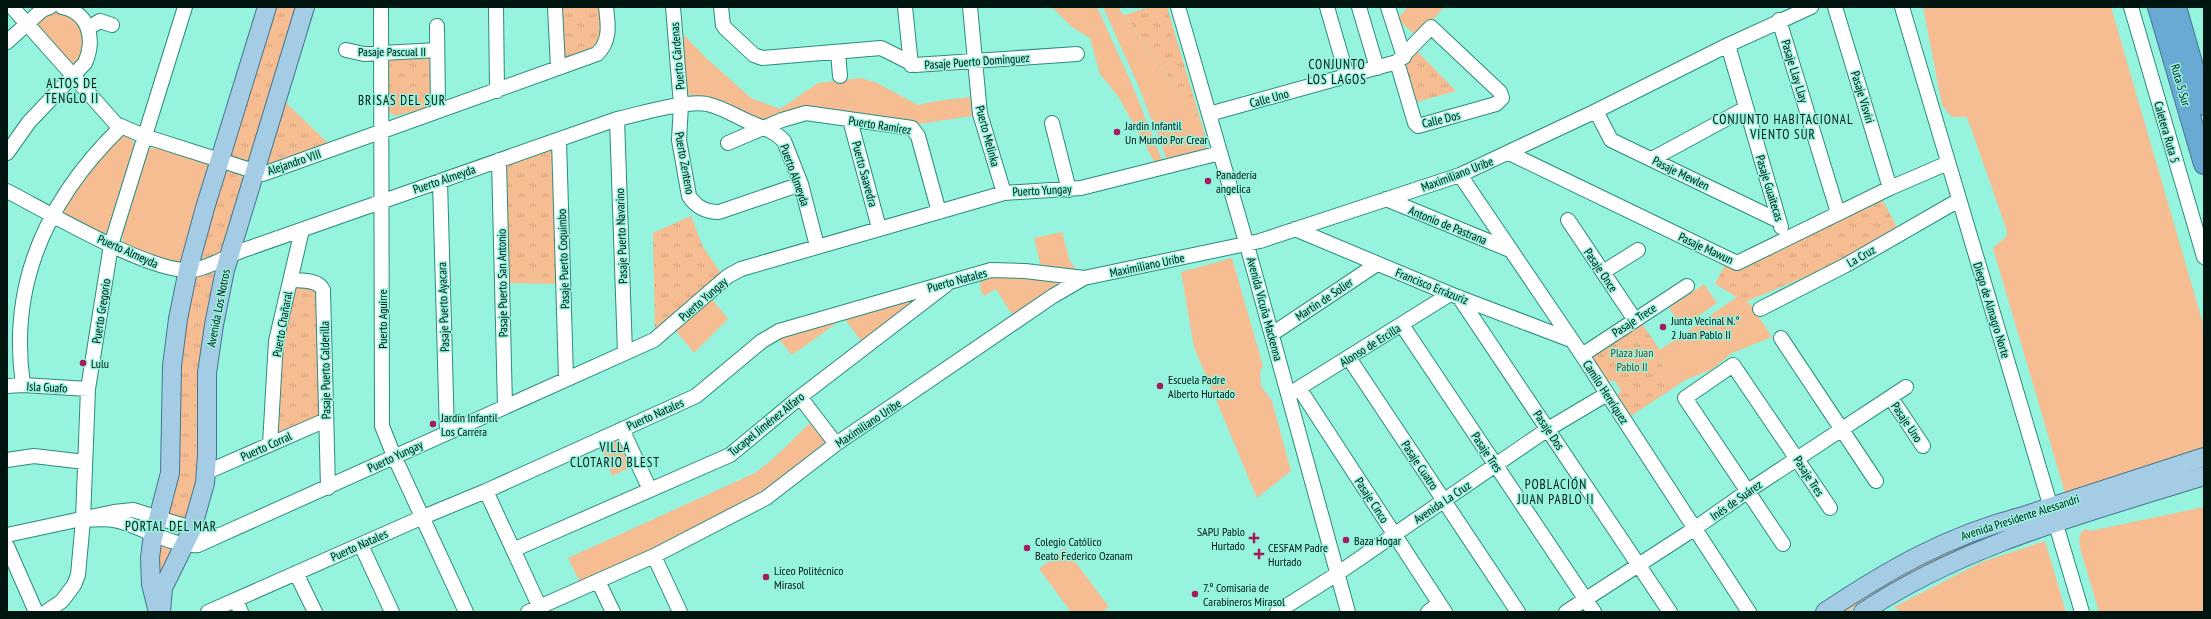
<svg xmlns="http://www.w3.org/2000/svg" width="2211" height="619" font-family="'PT Sans Narrow',sans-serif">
	<defs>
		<pattern id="park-tufts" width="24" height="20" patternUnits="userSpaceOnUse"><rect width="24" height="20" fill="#f6bd92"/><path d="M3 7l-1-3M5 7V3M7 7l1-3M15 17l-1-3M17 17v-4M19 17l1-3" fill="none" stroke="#d1a27d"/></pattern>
	</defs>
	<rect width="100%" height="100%" fill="#95f3de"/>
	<path fill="#f6bd92" d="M1052,7h45l34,75 31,78 -7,3 -37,-67 -18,-22 -10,-36 -18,-11z
		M1103,7h15l84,118 5,18 -2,7 -38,10 -28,-73z
		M1408,7h36l-26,30 -21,-18z
		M1923,7h188l93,320v124l-139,42 -72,-245 14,-12 -1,-8 -39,-111h-15l-10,-12z
		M56,11h4l20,10 6,31 -13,14 -38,-42 3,-6z
		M683,34l23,24 45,40 29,11 38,-26 43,-5 16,5 41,22 18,-4 35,-4 1,19 -61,9 -92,-13 -47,8 -10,-1 -70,-23 -5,-4z
		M121,135h8l6,10 -27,88 -6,2 -39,-21 -2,-4 14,-24z
		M155,146l49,15 6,8 -29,93 -6,2 -51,-20 -2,-8 24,-84z
		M1062,232l8,29 6,8 -33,-1 -2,-2 -7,-28z
		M1232,258l31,108 -3,6 1,14 11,15 19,70 -34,27 -63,-151 -13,-75z
		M993,275l68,6 1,2 -49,33 -17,-27 -12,7c-5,-6 -4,-12 -2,-19z
		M1704,284l13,19 -35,24 -13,-19z
		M924,294l-62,48 -18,-24 -52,37 -15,-18z
		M1737,297l13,7 22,33 -40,16 -21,17 -26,10 -10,7c-8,-12 -17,-22 -15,-37z
		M712,299l16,20 -34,34 -18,-22z
		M813,420l14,17v7l-60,47 -106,57 -80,36 -13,-26 187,-85 18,-14z
		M618,437l13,30 -19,9 -12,-31z
		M2204,507v105h-105l-19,-64c-1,-8 -2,-14 5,-19l5,2z
		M2010,528l-63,27 -77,42 -23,15h-11l85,-52z
		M2045,541l21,71h-165l-7,-5 88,-45z
		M157,542l20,5 -19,49z
		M1065,548l44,59 -7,5h-31l-32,-43z"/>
	<path fill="url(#park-tufts)" d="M272,7h28l-51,155 -5,2 -15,-7z
		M559,7h41c3,40 -1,40 -36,52z
		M1150,7h17l35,118 -78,-110z
		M1417,51l39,40 -43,12 -9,-38z
		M432,55l1,48 -5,5 -33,8 -7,-5 1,-54z
		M282,99l47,45 -58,22 -5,-2z
		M555,146l4,138 -52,-1 -2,-121z
		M228,169l11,3 7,12 -23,67c-6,5 -15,10 -23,7l24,-88z
		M1882,199l16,30 -78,42 -75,31 -30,-18 11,-21z
		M691,216l12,31 19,28 -67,56 -2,-98z
		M208,271l8,4 -13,188 -14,59 -22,-7 9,-115 16,-123z
		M298,285l21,3 1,129 -45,18 7,-93 9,-51z
		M1640,321l20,29v11l3,7 12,19 -46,30 -13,-20 5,-6 -6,-10h-9l-16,-25z"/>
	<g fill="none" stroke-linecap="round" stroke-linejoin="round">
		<defs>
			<path id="minor" d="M12,7l104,117 28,12 119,38 334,-120c14,-13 11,-30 9,-47
				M381,7l1,419 12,30 72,156
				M496,7l1,84
				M555,7l3,61
				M673,7l8,98 -2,35 10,56c7,11 16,16 30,16l82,-28
				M721,7l2,18 3,4 28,26 8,3 119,-10 34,17 162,-11
				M905,7l6,58
				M970,7l10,107 24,79
				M1178,7l72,249 98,356
				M1327,7l20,69
				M1359,7l18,61
				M1388,7l16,50
				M1835,7l55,181
				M1902,7l180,605
				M2131,7l73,250
				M1779,20l59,193
				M437,26l1,84
				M88,28l12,-7 12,4
				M7,42l35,-32 8,-3
				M1728,45l53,182
				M346,50l18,4 73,-4
				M838,52l2,24
				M1596,111l15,29 168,81
				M1209,114l188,-52 34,-35 69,65 2,6 -6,6 -78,22 -3,-3 -18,-61
				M617,119l8,234
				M850,120l29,108
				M1052,123l17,67
				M559,140l7,238
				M728,143l54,-23 24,-7 106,15 6,8 21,76
				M7,153l22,-31 56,-59c10,-23 5,-50 -23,-56
				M1509,153l228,110 153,-75 58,-25
				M1652,159l94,-51
				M499,160l6,246
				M1460,175l122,180 167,257
				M440,181l7,252
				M7,191c39,20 146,84 186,79 15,-2 33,-13 48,-19l376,-132c23,-5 68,-19 90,-15 14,3 29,12 42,18 12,5 26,9 35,19l17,43 16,62
				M1386,199l124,51
				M1568,220l67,100
				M1295,229l155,65 121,46
				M1603,272l35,-22
				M291,280c10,1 27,-1 32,10l5,198
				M1459,297l211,315
				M1760,309l86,-44 113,-65
				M1402,325l192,287
				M1272,334l105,-70
				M1781,338l95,143
				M1582,355l105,-69
				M1349,358l169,254
				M23,385c-15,-103 25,-187 98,-258
				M7,386l16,-1 65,4
				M1299,388l146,224
				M1291,393l159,-99
				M800,397l36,47
				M1891,398l32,48
				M622,429l28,61
				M270,444l6,-103 26,-111
				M7,460l27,-4 51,6
				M207,472l119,-52
				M486,491l56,121
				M83,520c14,-1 29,-2 42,3 23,7 49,24 73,22l456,-205 74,-64 13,-7 263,-76 77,-5 139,-35
				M7,535l107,-23 19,-2 84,26
				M1783,544l-98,-146 48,-33 97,143
				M361,545l31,67
				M7,546l29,66
				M513,550l217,-95 70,-58 146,-112
				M654,556l26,56
				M296,573l19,39
				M598,581l15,31
				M236,600l5,12
				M46,612l16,-11 12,-16 4,-10 5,-55 5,-131 23,-144 74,-238
				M208,612l215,-95 63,-26 210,-95 66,-55 17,-10 212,-61 34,1 59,7
				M528,612l126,-56 112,-58 70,-54 217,-148 31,-18 176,-37 200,-66 136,-64 132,-66 83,-38
				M1277,612l60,-38 211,-145 59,-35
				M1428,612l11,-8
				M1566,612l128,-83 54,-38 158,-104"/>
			<path id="major" d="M157,608l-6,-24 -1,-26 2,-16 18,-69 2,-107 6,-47 10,-49 17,-62 62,-201
				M161,612l2,-24 29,-59 13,-46 2,-28v-82l7,-48 11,-55 80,-263
				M1825,612c63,-42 122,-76 195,-95l184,-60
				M1863,612c103,-69 224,-99 341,-136"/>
			<path id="highway" d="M2158,7l46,157
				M2176,7l28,98"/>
		</defs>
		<use href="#minor" stroke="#2a8d7b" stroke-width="16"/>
		<use href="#major" stroke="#44768f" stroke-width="20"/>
		<use href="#highway" stroke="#44768f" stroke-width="22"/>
		<use href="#minor" stroke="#fff" stroke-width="14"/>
		<use href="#major" stroke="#a5cce5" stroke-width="18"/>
		<use href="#highway" stroke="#69aad4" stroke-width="20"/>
	</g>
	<g fill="#a61a5e" stroke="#95f3de" stroke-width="1.5">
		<circle cx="1117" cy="132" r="4"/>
		<circle cx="1208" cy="181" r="4"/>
		<circle cx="1663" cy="327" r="4"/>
		<circle cx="83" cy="363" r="4"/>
		<circle cx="1160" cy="386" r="4"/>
		<circle cx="433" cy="424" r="4"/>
		<path d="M1252 532h4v4h4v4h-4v4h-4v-4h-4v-4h4z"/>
		<circle cx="1346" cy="540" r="4"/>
		<circle cx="1027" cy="548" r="4"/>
		<path d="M1257 548h4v4h4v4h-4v4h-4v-4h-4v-4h4z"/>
		<circle cx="766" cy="577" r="4"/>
		<circle cx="1195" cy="594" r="4"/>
	</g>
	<g text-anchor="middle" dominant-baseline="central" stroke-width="3" stroke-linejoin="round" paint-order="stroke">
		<g font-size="12" fill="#001510" stroke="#95f3de">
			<text x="392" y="51">Pasaje Pascual II</text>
			<text transform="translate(677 56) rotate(-95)">Puerto Cárdenas</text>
			<text transform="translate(977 61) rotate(-4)">Pasaje Puerto Domínguez</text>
			<text transform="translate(1795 71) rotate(73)">Pasaje Llay Llay</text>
			<text transform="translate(2181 85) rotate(74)">Ruta 5 Sur</text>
			<text transform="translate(1863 97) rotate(73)">Pasaje Visviri</text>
			<text transform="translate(1269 98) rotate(-15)">Calle Uno</text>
			<text transform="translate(1441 119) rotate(-14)">Calle Dos</text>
			<text transform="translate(880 125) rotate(9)">Puerto Ramírez</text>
			<text transform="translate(2167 132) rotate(74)">Caletera Ruta 5</text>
			<text transform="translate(988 136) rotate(75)">Puerto Melinka</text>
			<text transform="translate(294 162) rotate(-19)">Alejandro VIII</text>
			<text transform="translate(685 163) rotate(80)">Puerto Zenteno</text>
			<text transform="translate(1681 173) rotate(26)">Pasaje Mewlen</text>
			<text transform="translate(865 174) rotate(75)">Puerto Saavedra</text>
			<text transform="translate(1457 174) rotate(-21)">Maximiliano Uribe</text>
			<text transform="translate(795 175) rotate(70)">Puerto Almeyda</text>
			<text transform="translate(444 179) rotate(-19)">Puerto Almeyda</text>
			<text transform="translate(1770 188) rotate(73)">Pasaje Guaitecas</text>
			<text transform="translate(1042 190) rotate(-3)">Puerto Yungay</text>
			<text transform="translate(1448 225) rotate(22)">Antonio de Pastrana</text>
			<text transform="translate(621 236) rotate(-92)">Pasaje Puerto Navarino</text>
			<text transform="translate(1706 248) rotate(25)">Pasaje Mawun</text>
			<text transform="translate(128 251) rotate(24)">Puerto Almeyda</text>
			<text transform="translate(1861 256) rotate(-30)">La Cruz</text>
			<text transform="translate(563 259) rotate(-92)">Pasaje Puerto Coquimbo</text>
			<text transform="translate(1147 265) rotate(-12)">Maximiliano Uribe</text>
			<text transform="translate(1601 270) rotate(56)">Pasaje Once</text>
			<text transform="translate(957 280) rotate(-15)">Puerto Natales</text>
			<text transform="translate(502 283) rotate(-91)">Pasaje Puerto San Antonio</text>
			<text transform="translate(1432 286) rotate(22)">Francisco Errázuriz</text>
			<text transform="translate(703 299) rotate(-41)">Puerto Yungay</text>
			<text transform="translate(1324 299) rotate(-34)">Martín de Solier</text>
			<text transform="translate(443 307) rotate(-92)">Pasaje Puerto Ayacara</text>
			<text transform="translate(218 308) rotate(-79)">Avenida Los Notros</text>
			<text transform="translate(1265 309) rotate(75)">Avenida Vicuña Mackenna</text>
			<text transform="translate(1992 310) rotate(73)">Diego de Almagro Norte</text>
			<text transform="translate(101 311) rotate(-81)">Puerto Gregorio</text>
			<text transform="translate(382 319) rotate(-90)">Puerto Aguirre</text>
			<text transform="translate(1634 320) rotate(-33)">Pasaje Trece</text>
			<text transform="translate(282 324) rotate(-80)">Puerto Chañaral</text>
			<text transform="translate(1370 345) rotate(-32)">Alonso de Ercilla</text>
			<text transform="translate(325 370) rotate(-91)">Pasaje Puerto Calderilla</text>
			<text transform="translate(47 387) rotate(3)">Isla Guafo</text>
			<text transform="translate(1606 392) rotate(57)">Camilo Henríquez</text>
			<text transform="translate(655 414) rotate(-24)">Puerto Natales</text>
			<text transform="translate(1907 422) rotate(56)">Pasaje Uno</text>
			<text transform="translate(868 423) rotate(-34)">Maximiliano Uribe</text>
			<text transform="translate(766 424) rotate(-39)">Tucapel Jiménez Alfaro</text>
			<text transform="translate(1549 430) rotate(56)">Pasaje Dos</text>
			<text transform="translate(266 446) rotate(-24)">Puerto Corral</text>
			<text transform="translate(1487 452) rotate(56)">Pasaje Tres</text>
			<text transform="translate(395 456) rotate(-25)">Puerto Yungay</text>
			<text transform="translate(1420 465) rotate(56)">Pasaje Cuatro</text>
			<text transform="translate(1809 476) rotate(57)">Pasaje Tres</text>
			<text transform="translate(1372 500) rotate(57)">Pasaje Cinco</text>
			<text transform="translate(1736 500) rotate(-35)">Inés de Suárez</text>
			<text transform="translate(1442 502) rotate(-34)">Avenida La Cruz</text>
			<text transform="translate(2020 517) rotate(-18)">Avenida Presidente Alessandri</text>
			<text transform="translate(359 545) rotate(-24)">Puerto Natales</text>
		</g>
		<g font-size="12" fill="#001510" stroke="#95f3de" text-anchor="start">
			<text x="1125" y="125">Jardin Infantil<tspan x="1125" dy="14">Un Mundo Por Crear</tspan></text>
			<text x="1216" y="174">Panadería<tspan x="1216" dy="14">angelica</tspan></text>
			<text x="1671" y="320">Junta Vecinal N.°<tspan x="1671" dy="14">2 Juan Pablo II</tspan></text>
			<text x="91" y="363">Lulu</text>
			<text x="1168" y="379">Escuela Padre<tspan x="1168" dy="14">Alberto Hurtado</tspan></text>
			<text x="441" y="417">Jardín Infantil<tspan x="441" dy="14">Los Carrera</tspan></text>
			<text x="1245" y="531" text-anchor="end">SAPU Pablo<tspan x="1245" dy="14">Hurtado</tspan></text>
			<text x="1354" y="540">Baza Hogar</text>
			<text x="1035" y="541">Colegio Católico<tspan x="1035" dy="14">Beato Federico Ozanam</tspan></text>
			<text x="1268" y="547">CESFAM Padre<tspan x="1268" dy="14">Hurtado</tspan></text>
			<text x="774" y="570">Liceo Politécnico<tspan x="774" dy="14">Mirasol</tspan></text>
			<text x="1203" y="587">7.º Comisaria de<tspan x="1203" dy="14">Carabineros Mirasol</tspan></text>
		</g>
		<g font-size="12" fill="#693e1a" stroke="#95f3de">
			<text x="1632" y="352">Plaza Juan<tspan x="1632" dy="14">Pablo II</tspan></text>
		</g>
		<g font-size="13" letter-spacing="1" fill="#001510" stroke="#95f3de">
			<text x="1337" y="64">CONJUNTO<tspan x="1337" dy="15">LOS LAGOS</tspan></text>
			<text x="72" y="83">ALTOS DE<tspan x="72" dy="15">TENGLO II</tspan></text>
			<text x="402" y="100">BRISAS DEL SUR</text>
			<text x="1783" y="119">CONJUNTO HABITACIONAL<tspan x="1783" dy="15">VIENTO SUR</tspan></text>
			<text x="615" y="447">VILLA<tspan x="615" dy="15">CLOTARIO BLEST</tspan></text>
			<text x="1556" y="484">POBLACIÓN<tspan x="1556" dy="15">JUAN PABLO II</tspan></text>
			<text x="171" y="526">PORTAL DEL MAR</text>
		</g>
	</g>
	<rect width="2211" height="619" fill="none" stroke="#001510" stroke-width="16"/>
</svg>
